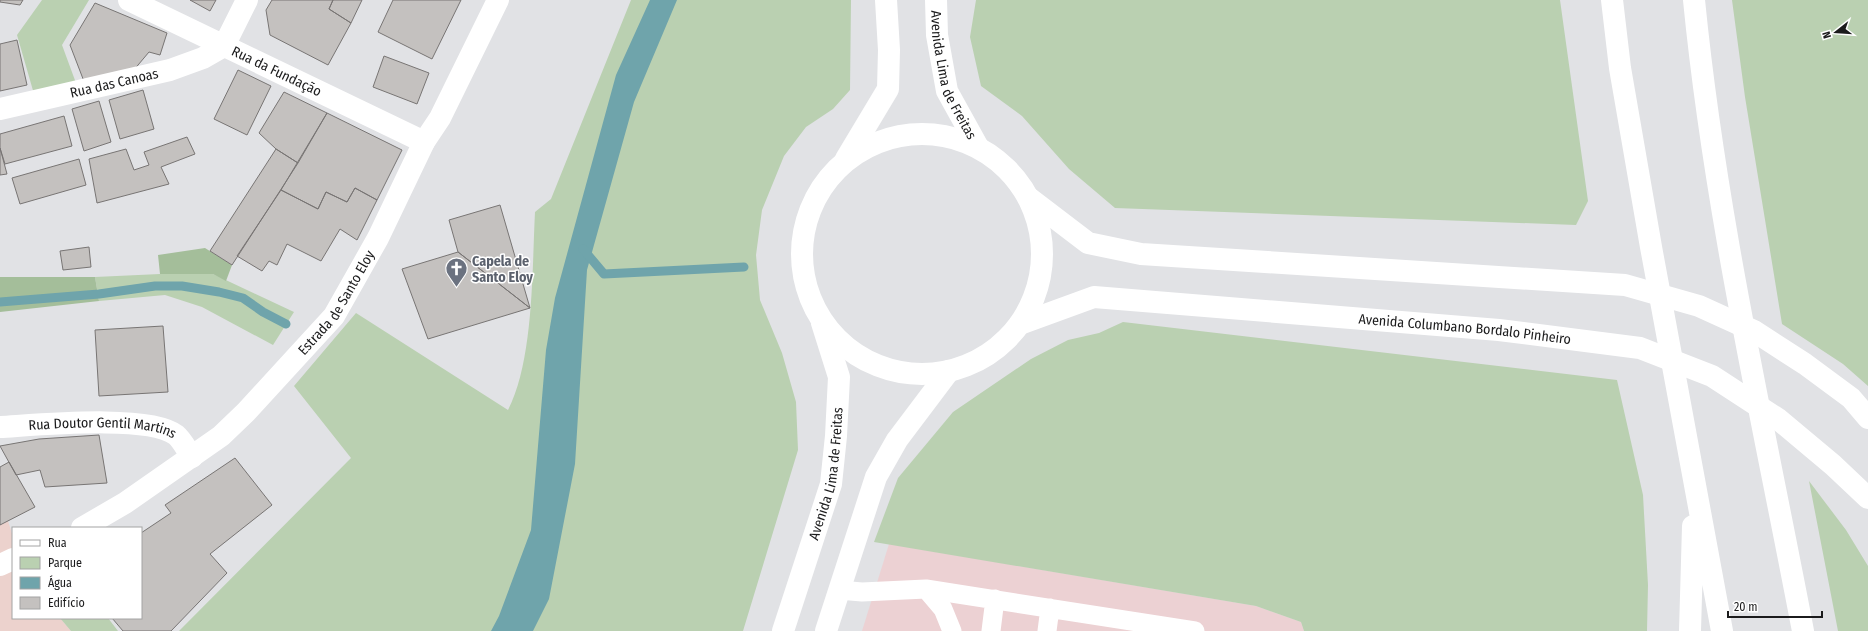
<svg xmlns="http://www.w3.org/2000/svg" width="1868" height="631" font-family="'Fira Sans Condensed',sans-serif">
	<rect width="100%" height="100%" fill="#e1e2e5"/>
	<path fill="#ecd1d3" d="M889,544l367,62 45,16 3,9h-442z"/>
	<path fill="#ecd2cd" d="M0,495l13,42v81h47l11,13h-71z"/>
	<path fill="#bad0b1" d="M42,0h47l-27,45 14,38 -42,11 -17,-59z
		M631,0h220l-1,90 -17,19 -27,18 -22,29 -22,54 -6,45 4,45 22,53 14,49 2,48 -55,181h-564l172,-173 -57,-72 62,-73 152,97c26,-50 24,-142 27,-198l16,-13z
		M976,0h584l28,201 -12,24 -461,-17 -46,-39 -47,-53 -41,-30 -11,-49z
		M1732,0h136v386l-25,-22 -61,-40 -37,-227z
		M160,274h53l81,38 -21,33 -71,-38 -37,-12 -66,6 -4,-24z
		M1123,322l494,58 26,115 5,90 -1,46h-343l-3,-9 -45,-16 -382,-64 24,-64 55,-66 78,-53 37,-19 31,-7z
		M1809,481l37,49 22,36v65h-30z
		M60,618h48l10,13h-47z"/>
	<path fill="#a4be9a" d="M205,248l27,17 -6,16 -13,-7h-53l-2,-19z
		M0,277h95l4,24 -99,11z"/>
	<path fill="#6fa4ab" d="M650,0h27l-43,102 -47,168 -12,194 -26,135 -16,32h-42l8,-15 32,-86 15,-180 9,-52 61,-223z"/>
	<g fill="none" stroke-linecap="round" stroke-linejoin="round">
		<path stroke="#6fa4ab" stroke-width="9" d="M583,249l21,25 140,-7
			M0,302l99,-8 56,-8h27l37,6 24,6 20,14 23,12"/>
	</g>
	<path fill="#c4c1bf" stroke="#787574" d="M0,0h23l-3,5 -20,-3z
		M190,0h26l-6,11z
		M272,0h61l-4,9 22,14 -23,42 -58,-30 -4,-25z
		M333,0h29l-11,23 -22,-14z
		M393,0h68l-29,59 -54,-27z
		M95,3l72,30 -7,22 -11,-3 -16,19 -48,13 -15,-39z
		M17,40l10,45 -27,6v-47z
		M384,56l45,17 -12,31 -44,-17z
		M238,70l33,16 -24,49 -33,-16z
		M143,90l11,39 -34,10 -11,-39z
		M284,92l43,21 -29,50 -22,-14 -17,-16z
		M99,101l12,41 -27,9 -12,-42z
		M327,113l75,37 -25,50 -22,-12 -8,14 -21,-10 -8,17 -37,-19z
		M64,116l8,30 -67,18 -5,-16v-14z
		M187,137l8,17 -34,13 8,17 -72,19 -8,-44 37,-10 8,21 15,-5 -5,-13z
		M0,148l7,26 -7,1z
		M276,149l22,14 -66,102 -22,-14z
		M79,159l7,26 -66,19 -8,-26z
		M355,188l22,12 -20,40 -17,-11 -19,32 -34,-17 -10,21 -8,-4 -7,10 -25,-15 44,-66 37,19 8,-17 21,10z
		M500,205l30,103 -72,-56 -9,-32z
		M89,247l2,20 -28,3 -3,-19z
		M458,252l72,56 -102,31 -26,-70z
		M163,326l5,66 -69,4 -4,-66z
		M99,435l8,48 -62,4 -5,-17 -24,5 -16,-29 39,-7z
		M235,458l37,47 -62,49 17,19 -56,58h-48l-11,-13h29v-85l30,-20 -6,-8z
		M9,462l26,45 -35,18v-58z"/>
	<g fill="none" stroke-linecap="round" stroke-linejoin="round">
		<path stroke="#fff" stroke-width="19" d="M926,589l17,20 9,22
			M839,590l23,2 64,-3 269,42
			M991,631l4,-32
			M1047,631l3,-23"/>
		<g stroke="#fff" stroke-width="22">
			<path id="s1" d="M129,0l295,142"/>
			<path d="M224,46l23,-46"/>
			<path id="s2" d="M0,109l170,-39 33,-12 21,-12"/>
			<path id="s3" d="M0,427c36,-2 150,-13 176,8 6,5 11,15 16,22"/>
		</g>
		<g stroke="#fff" stroke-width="22">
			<path id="s4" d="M936,0l1,35 10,56 31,56"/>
			<circle cx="922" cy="254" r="120"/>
			<path d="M846,159l42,-70 1,-39 -3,-50"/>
			<path d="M1029,198l59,45 53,11 484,31 74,21 55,25 51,33 46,34 17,20"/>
			<path id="s5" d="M1020,324l74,-27 405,33 141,18 72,28 66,43 55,46 35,33"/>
			<path id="s6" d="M82,528l43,-25 96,-67 25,-24 88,-96 44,-78 46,-96 16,-24 58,-118"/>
			<path d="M0,565l13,-6"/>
			<path id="s7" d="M783,631l48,-147 5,-48 3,-59 -17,-54"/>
			<path d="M826,631l50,-154 21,-37 52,-69"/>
		</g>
		<path stroke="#fff" stroke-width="22" d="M1612,0l8,68 31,179 71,384
			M1694,0c21,213 69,421 109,631
			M1690,631l3,-105"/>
	</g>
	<defs>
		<symbol id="church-pin" viewBox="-11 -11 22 30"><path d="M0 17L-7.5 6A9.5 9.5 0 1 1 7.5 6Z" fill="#6b7280" stroke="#fff"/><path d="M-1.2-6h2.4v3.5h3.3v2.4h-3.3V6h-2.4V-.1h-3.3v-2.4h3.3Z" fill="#fff"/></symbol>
	</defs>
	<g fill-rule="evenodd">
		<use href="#church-pin" x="444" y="256" width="25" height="34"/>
	</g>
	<g text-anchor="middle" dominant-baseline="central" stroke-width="3" stroke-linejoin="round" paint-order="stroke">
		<g font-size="14" fill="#1b1b1c" stroke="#fff">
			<text stroke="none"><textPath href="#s1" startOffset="164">Rua da Fundação</textPath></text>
			<text stroke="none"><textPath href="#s4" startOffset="78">Avenida Lima de Freitas</textPath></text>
			<text stroke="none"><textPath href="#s2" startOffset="117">Rua das Canoas</textPath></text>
			<text stroke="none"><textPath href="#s6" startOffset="344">Estrada de Santo Eloy</textPath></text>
			<text stroke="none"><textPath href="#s5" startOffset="451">Avenida Columbano Bordalo Pinheiro</textPath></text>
			<text stroke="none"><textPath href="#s3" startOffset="103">Rua Doutor Gentil Martins</textPath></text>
			<text stroke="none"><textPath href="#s7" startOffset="164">Avenida Lima de Freitas</textPath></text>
		</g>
		<g font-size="14" font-weight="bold" fill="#5b616d" stroke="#fff" text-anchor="start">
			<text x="472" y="261">Capela de<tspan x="472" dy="16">Santo Eloy</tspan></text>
		</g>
	</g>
	<rect x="12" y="527" width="130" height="92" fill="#ffffff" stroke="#a4a4a4"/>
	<rect x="20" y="540" width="20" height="6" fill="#ffffff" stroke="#a4a4a4"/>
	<text x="48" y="547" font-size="12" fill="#1b1b1c">Rua</text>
	<rect x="20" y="557" width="20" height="12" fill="#bad0b1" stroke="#a4a4a4"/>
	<text x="48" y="567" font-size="12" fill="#1b1b1c">Parque</text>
	<rect x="20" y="577" width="20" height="12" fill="#6fa4ab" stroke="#a4a4a4"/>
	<text x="48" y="587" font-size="12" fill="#1b1b1c">Água</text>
	<rect x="20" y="597" width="20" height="12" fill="#c4c1bf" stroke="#a4a4a4"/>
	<text x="48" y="607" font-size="12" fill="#1b1b1c">Edifício</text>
	<g transform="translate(1836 32) rotate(253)" stroke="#ffffff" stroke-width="3" paint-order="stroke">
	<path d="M0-3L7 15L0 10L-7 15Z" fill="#1b1b1c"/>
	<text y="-6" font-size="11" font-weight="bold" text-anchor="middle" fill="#1b1b1c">N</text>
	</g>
	<path d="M1728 611v6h94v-6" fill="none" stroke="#1b1b1c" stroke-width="2"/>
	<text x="1734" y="611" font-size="12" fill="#1b1b1c" stroke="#ffffff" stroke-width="3" paint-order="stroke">20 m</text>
</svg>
